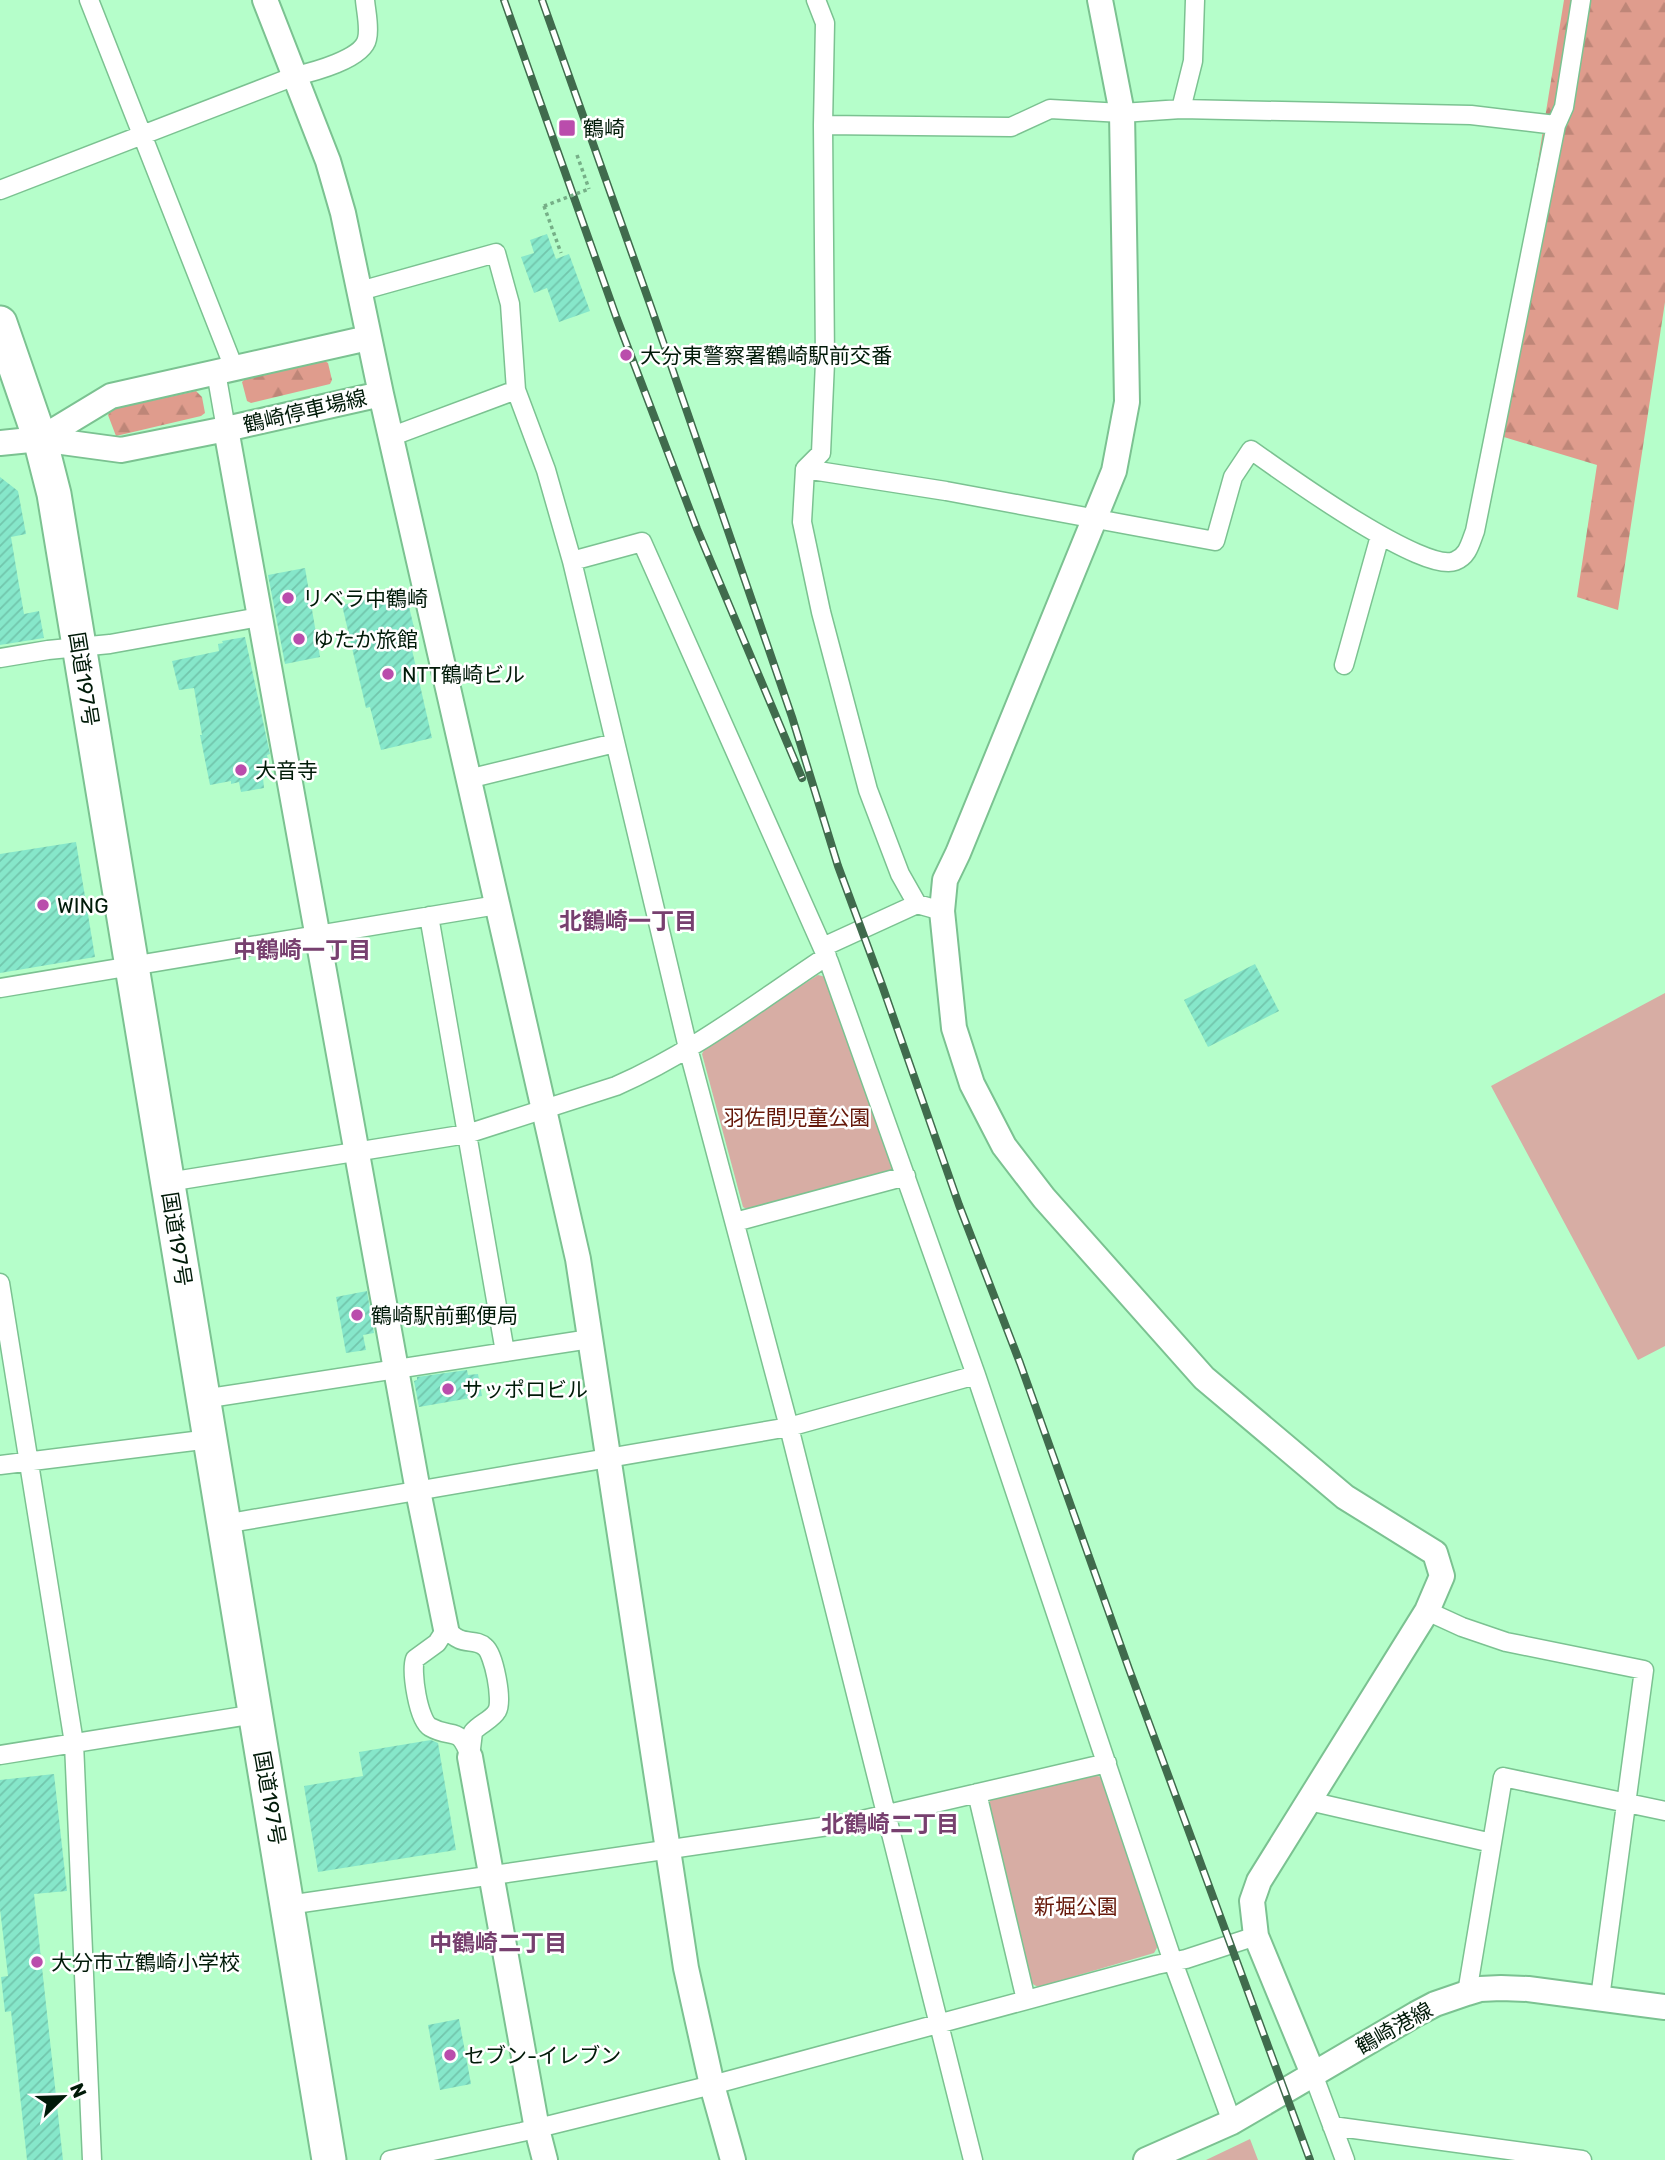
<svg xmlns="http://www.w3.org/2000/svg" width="1665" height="2160" font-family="Rubik,'Noto Sans JP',sans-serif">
	<defs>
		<pattern id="forest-firs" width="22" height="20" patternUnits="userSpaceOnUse" patternTransform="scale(1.75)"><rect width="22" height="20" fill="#df9c8d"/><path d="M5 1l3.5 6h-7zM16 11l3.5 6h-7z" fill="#be8678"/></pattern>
		<pattern id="building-hatch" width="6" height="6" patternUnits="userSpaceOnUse" patternTransform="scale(1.75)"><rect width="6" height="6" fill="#86e7ca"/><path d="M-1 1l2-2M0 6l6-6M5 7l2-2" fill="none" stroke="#72c6ac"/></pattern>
	</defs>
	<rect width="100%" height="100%" fill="#b5feca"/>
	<path fill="#d7ada4" d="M818,975l8,2 70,190 -5,10 -139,35 -9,-5 -41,-153 4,-8z
		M1665,993v353l-27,14 -147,-274z
		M1094,1775l10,3 54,168 -4,7 -116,34 -9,-5 -44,-174 6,-9z
		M1250,2139l8,21h-52z"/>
	<path fill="url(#forest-firs)" d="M1564,0h101v302l-47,308 -41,-13 20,-132 -103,-31z
		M323,360l5,3 4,17 -2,4 -79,19 -4,-2 -5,-19 3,-3z
		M196,391l6,6 3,16 -4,3 -85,20 -8,-21 5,-6z"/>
	<path fill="url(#building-hatch)" d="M547,234l9,25 13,-5 21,57 -31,11 -12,-34 -13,5 -13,-36 13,-4 -4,-13z
		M0,477l18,14 8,43 -15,3 7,42 6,35 15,-3 5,27 -44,7z
		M305,568l15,89 -35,7 -17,-89z
		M405,590l12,50 -7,1 22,97 -51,12 -11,-43 -4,1 -24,-103z
		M245,637l25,117 -3,1 5,21 -9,2 1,10 -23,4 -2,-10 -8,2v-3l-21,4 -10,-50h2l-8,-47 -15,2 -7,-29 47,-10 -1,-7 5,-1 -1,-2z
		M76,842l19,115 -95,16v-119z
		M1255,964l24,47 -71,36 -24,-47z
		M367,1291l7,42 -11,2 3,15 -20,3 -10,-56z
		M467,1370l1,5 10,-1 4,22 -63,11 -5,-26 3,-1v-3z
		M431,1740l7,3 18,107 -138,22 -14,-86 59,-10 -4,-24z
		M54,1774l13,117 -33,3 29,266h-36l-16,-149 -6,1 -4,-35 7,-1 -8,-67v-129z
		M459,2019l12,65 -31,6 -12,-65z"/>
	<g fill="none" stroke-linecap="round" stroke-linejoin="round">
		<defs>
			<path id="street" d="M89,0l145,368
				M816,0l9,23 -2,102 2,237 -4,91 -16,16 -3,53 19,90 47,178 32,84 17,30 25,7
				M1181,109l12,-48 2,-61
				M1556,125l8,-18 17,-107
				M0,190l295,-114c18,-4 68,-17 72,-37 3,-11 -1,-27 -2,-39
				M360,291l136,-38 14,51 6,86 -126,47
				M216,372l10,57
				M516,390l30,80 26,91 116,487 101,379 184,733
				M805,469l141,22 269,50 18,-64 18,-27c31,22 172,124 204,111 13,-5 15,-17 20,-30l81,-406 -85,-10 -290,-6 -59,4 -72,-4 -39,18 -188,-2
				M572,561l70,-19 187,420 147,413 197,587 59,160
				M0,658l48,-8 62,-6 150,-27
				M1344,665l36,-129
				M468,779l147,-36
				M429,916l76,436
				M823,947l94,-43
				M0,988l497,-83
				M168,1182l299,-48 149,-48c76,-33 143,-85 211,-130
				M735,1222l171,-46
				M0,1283l74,460 18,417
				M203,1399l387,-60
				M0,1465l210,-26
				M224,1524l565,-97 187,-52
				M1427,1611l35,16 44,15 138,28 -44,328
				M446,1629c4,4 8,8 13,10 8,4 19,1 26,8 9,7 18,54 12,64 -5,9 -18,13 -24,21l-3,25c-11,-33 -17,-17 -40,-30 -12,-7 -19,-56 -15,-68l22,-16z
				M0,1755l256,-41
				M977,1793l49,207
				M1309,1801l183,42
				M288,1905l561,-82 258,-60
				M1467,1993l36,-216 162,34
				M1313,2074l32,86
				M1332,2126l250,34
				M390,2160l132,-28 190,-47 444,-120 30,-6 70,-23"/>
			<path id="secondary" d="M265,0l63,161 15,52 38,181 197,865 108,709 26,117 21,75
				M1100,0l22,113 5,289 -13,69 -156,382 -13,27 -3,31 12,117 18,56 32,62 40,52 160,180 141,119 90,56 7,23 -15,35 -168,270 -7,20 4,35 57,138
				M226,429l192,1062 28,138
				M40,439l71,-43 257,-58
				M0,443l40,-4 81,11 105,-21 155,-35
				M470,1757l67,372 8,31
				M1146,2160l86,-38 184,-108 19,-10 32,-11 13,-4 21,-1 27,1 137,18"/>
			<path id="highway" d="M0,323l40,116 14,55 275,1666"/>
		</defs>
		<use href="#street" stroke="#7bc291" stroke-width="21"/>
		<use href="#secondary" stroke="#7bc291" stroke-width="28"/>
		<use href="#highway" stroke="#7bc291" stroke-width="37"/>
		<path stroke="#76af87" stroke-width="3.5" stroke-dasharray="3.5 3.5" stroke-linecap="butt" d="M577,155l12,34
			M544,206l17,47"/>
		<use href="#street" stroke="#fff" stroke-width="18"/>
		<use href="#secondary" stroke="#fff" stroke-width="24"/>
		<use href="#highway" stroke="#fff" stroke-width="33"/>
		<defs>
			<path id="rail" d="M504,0l113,319 80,210 105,249
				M542,0l109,307 141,410 46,149 44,119 77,220 61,158 109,306 181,491"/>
		</defs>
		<use href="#rail" stroke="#406b4d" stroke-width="8"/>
		<use href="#rail" stroke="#fff" stroke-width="5" stroke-dasharray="16" stroke-linecap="butt"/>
		<path stroke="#76af87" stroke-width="3.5" stroke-dasharray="3.5 3.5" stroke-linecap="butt" d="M544,206l45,-17"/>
	</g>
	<g fill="#ba4dac" stroke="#fff" stroke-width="2.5">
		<rect x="558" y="119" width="18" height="18" rx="3.5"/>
		<circle cx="626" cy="355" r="7"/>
		<circle cx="288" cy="598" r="7"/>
		<circle cx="299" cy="639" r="7"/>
		<circle cx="388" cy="674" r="7"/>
		<circle cx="241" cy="770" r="7"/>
		<circle cx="43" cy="905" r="7"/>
		<circle cx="357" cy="1315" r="7"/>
		<circle cx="448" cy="1389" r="7"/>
		<circle cx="37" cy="1962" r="7"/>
		<circle cx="450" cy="2055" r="7"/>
	</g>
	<g text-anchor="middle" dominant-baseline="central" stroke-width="5" stroke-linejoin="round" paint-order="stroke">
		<g font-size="21" fill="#001a08" stroke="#fff" text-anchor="start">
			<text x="583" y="128">鶴崎</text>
			<text x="640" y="355">大分東警察署鶴崎駅前交番</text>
			<text x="302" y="598">リベラ中鶴崎</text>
			<text x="313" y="639">ゆたか旅館</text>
			<text x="402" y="674">NTT鶴崎ビル</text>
			<text x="255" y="770">大音寺</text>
			<text x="57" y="905">WING</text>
			<text x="371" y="1315">鶴崎駅前郵便局</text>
			<text x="462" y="1389">サッポロビル</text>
			<text x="51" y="1962">大分市立鶴崎小学校</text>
			<text x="464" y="2055">セブン-イレブン</text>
		</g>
		<g font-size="21" fill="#001a08" stroke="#fff">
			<text transform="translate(305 411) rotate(-13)">鶴崎停車場線</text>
			<text transform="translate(84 679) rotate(81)">国道197号</text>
			<text transform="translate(177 1239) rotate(81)">国道197号</text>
			<text transform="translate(270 1798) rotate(80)">国道197号</text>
			<text transform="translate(1394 2028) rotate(-29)">鶴崎港線</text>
		</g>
		<g font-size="21" fill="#661809" stroke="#fff">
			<text x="797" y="1117">羽佐間児童公園</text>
			<text x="1076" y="1906">新堀公園</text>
		</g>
		<g font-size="23" font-weight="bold" fill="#77406f" stroke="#fff">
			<text x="628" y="921">北鶴崎一丁目</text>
			<text x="302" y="950">中鶴崎一丁目</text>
			<text x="890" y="1824">北鶴崎二丁目</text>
			<text x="498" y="1943">中鶴崎二丁目</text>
		</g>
	</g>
	<g transform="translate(63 2097) rotate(67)" stroke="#ffffff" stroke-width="5" paint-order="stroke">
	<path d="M0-5L12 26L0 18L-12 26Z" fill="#001a08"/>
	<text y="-10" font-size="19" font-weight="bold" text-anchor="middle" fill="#001a08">N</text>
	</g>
</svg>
